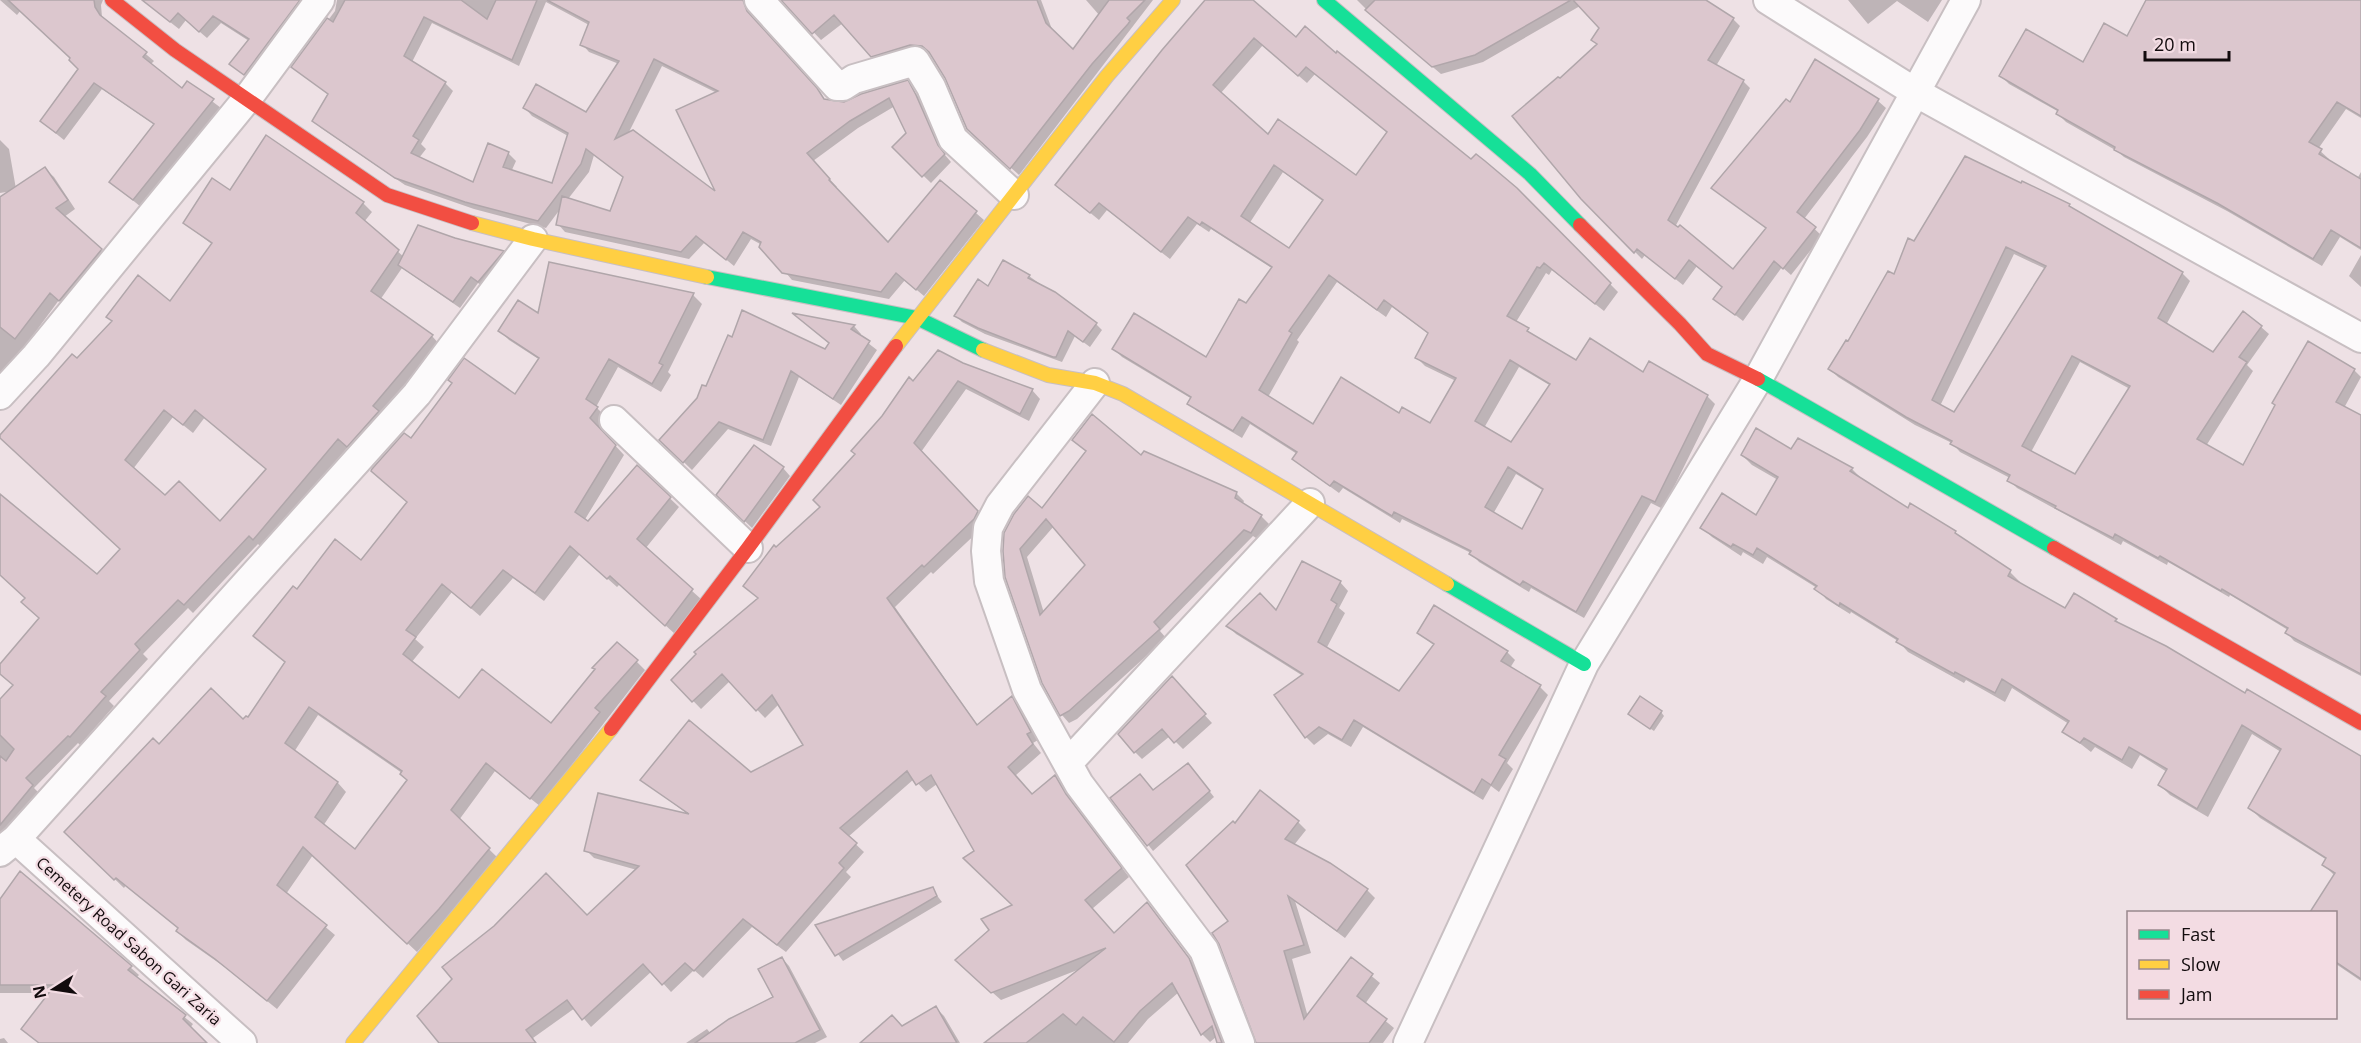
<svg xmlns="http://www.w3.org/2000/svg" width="2361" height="1043" font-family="'Open Sans',sans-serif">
	<rect width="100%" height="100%" fill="#eee1e5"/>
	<path fill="#0003" fill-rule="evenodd" d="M0,0h103l-2,5 1,12 52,44 -4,4 32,25 6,-7 33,25 -80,99 -22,-18 36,-64 -53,-36 -38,51 -15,-12 -7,-7 38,-52 -8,-10 -51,-49 -4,5z
		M142,0h171l-60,81 -22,-17 18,-23 -28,-18 -14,15 -21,-18 -7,9z
		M337,0h415l-2,12 4,9 72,80 18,3 63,-22 17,22 21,51 6,7 -20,21 -37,-36 14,-14 -13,-27 -37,22 -45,33 24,26 -2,1 53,56 52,-62 44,38 -60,76 -19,-16 -16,19 -97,-19 -30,-35 -11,-6 -17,27 -29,-24 -16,17 -124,-27 -7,-8 3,-16 -15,20 -72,-19 -69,-24 -84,-57 -8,-8 16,-25 -36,-28 42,-56zM546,2l43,23 -7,19 7,8 30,12 -32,50 -62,-6 7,8 36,20 -15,49 -42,-13 5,-11 -8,-8 -34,31 -55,-26 7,-9 -5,-5 32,-53 -8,-8 -33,-21 20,-39 87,43zM662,66l55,27 2,103 -91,-62zM594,155l30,23 -13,35 -43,-14 21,-27z
		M783,0h258l12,32 21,20 26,-36 -14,-16h67l-134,175 -43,-38 -30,-59 -15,-25 -12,-1 -39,12 -37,-41 -22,17z
		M1207,0h44l45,39 40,16 136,106 44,28 102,103 -14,19 -52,-41 -3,5 -3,-2 -30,49 20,15 41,25 67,12 63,22 8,8 -52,105 -12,-6 -67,115 -53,-30 -2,4 -50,-30 -8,-9 -69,-34 -2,4 -57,-35 -4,5 -37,-27 -8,-8 3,-4 -47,-30 -8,14 -45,-27 -8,-8 3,-4 -70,-42 -8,-8 93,10 66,-90 -62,-40 -2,3 -12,-8 -27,35 -63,-49 -8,10 -34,-28zM1263,45l44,38 8,-9 73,59 -32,44 -88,-41 -48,-42zM1283,172l41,30 -35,48 -40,-26zM1337,282l49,35 6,-10 37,27 -12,24 8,8 31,15 -26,44 -31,-10 -86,11 -45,-29 31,-55 -2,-2zM1519,367l32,19 -40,58 -27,-16zM1516,474l28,17 -22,41 -29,-18z
		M1357,0h346l30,19 7,7 -24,40 27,15 7,7 -75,139 58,44 34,-42 -54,-41 77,-84 26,-43 62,40 8,7 -19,29 -63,82 18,17 -31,39 -9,-8 -39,54 -28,-22 8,-11 -26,-22 -14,19 -38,-30 -3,4 -60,-61 -22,-118 38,-35 3,-17 -21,-22 -97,56 -42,12 -67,-57z
		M1848,0h94l-14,22 -31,-21 -29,23z
		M2148,0h213v118l-15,-9 -28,40 11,10 -1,2 29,18 4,-7v78l-21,-13 -18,29 -95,-55 -103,-54 -7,-6 -51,-29 -8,-8 1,-2 -50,-28 -8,-8 82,-12 44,-26z
		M0,140l9,9 7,40 29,-20 9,8 21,32 -11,8 46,42 -41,50 -10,-9 -59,80v-181l12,-8 -12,2z
		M2022,185l47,20 6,6 107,62 8,8 -24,44 47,29 48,-27 8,7 -22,31 6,6 -47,75 38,21 110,-97 7,7 -17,31 17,9v259l-67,-35 -7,-8 1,-3 -58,-35 -1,2 -61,-35 -1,3 -44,-24 -2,4 -104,-57 -8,-8 1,-2 -50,-26 -8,-9 -37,-18 -77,-48 -8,-8 65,-93 19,-33zM2014,254l32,15 -92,145 -14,-8zM2080,362l50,27 -54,87 -45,-24z
		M231,192l132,11 9,9 -8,10 40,35 15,-30 84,25 7,7 -25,29 -7,-5 -18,25 -58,-40 -22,32 52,36 8,9 -83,110 -9,-8 -86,101 -4,-4 -65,69 -5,-5 -45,46 5,5 -39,42 5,5 -34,39 -2,-2 -44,45 7,7 -36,43 -5,-4v-129l33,-3 -33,-30v-6l40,-48 -13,-20 -27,-25v-77l98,81 23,-28 -44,-189 93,-57 43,-58 -29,-22zM173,417l20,16 12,-16 63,53 -48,53 -54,-26 -33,-28z
		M2361,255v32l-12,-11z
		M1004,262l25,14 67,48 6,6 -12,17 -15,-11 -13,26 -77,-28 -23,-12 -6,-6 33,-28z
		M693,295l9,9 -34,68 3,3 -10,17 -43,-25 -22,40 10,10 -7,11 25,27 -40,66 4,2 49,-56 42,40 -34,42 56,50 -26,35 -55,-50 -3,3 -37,-33 -36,47 -31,-23 -33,38 -28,-24 -37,47 9,8 -13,16 48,38 92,24 85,-64 9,9 -105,136 -45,-35 -36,49 39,38 -81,94 -104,-97 -27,39 49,41 -58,74 -51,-41 -40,-28 -9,-9 2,-2 -53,-44 -2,3 -58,-56 93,-86 89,-27 38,-56 11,-72 65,-29 46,-59 3,-63 105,-44 24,-36 -31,-20 -9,-9 39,-15zM318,715l84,58 7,8 -54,70 -32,-25 23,-34 -8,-9 -44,-31z
		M796,315l58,11 7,8 -2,2 18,14 -36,55 -42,-28 -28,69 -43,-17 -36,41 -31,-30 46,-52 119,-37 4,-7z
		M963,364l69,26 8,9 -11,22 -63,-32 -45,63 65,68 -4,8 -49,46 -2,-2 -36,35 83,119 33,-28 8,8 19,34 -5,3 8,10 -26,23 17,20 23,-19 8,8 11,19 55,73 -37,32 22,26 33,-31 50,64 29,75h-8l-2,-6 -6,5 -8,-8 -23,-42 -31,27 -20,24h-141l93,-74 -79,31 -36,-32 49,-62 -38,-54 -39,-68 -11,8 -12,-13 -66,58 16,15 -18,20 5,5 -65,75 -34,-25 -49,51 -9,-8 -23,22 -19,-21 -61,56 -16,-19 -42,30 3,5h-96l147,-126 50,-47 -43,-12 -8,-8 104,-34 -48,-36 109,-6 54,-28 -26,-42 -14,14 -35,-37 -29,28 -28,-29 86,-81 17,-50 46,-42 35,-53 57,-71z
		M1792,451l60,18 10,10 46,31 47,22 8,8 47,32 10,10 -1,2 47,26 9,-15 41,25 6,6 239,135v220l-25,-17v-52h-25l24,-36 -11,-11 3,-5 -67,-42 -10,-10 31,-56 -29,-18 -44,83 -38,-22 -10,-10 7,-13 -27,-17 -8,14 -37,-22 -4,5 -27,-21 5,-7 -57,-36 -7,14 -39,-22 -2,3 -56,-31 -10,-11 -47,-29 -1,2 -24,-15 -9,-11 -50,-31 -4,7 -20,-12 -2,4 -29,-19 -10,-10 54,-10 22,-37 -26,-15 -10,-10z
		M1142,457l94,36 8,8 -2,4 19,11 8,8 -10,16 -6,-4 -93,95 6,7 -89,81 -8,4 -7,-8 -18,-32 -40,-132 38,-41zM1054,526l33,39 -43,48 -17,-56z
		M783,468l7,8 -38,52 -34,-33z
		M1340,582l8,9 -9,17 6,5 -19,36 73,44 36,-47 -16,-13 88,19 8,8 -5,8 30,19 8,8 -41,68 6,6 -14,23 -8,-6 -8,14 -120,-73 -12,20 -23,-13 -14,11 -8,-8 -3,-61 -67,-42 -8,-8 49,-13z
		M1171,679l41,44 -29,26 -13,-13 -28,23 -7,-7z
		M1661,712l3,4 -10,15 -21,-14z
		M1193,770l21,27 -61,54 -41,-53 42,-6z
		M1298,822l8,8 -12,15 73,45 8,8 -30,40 -50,-37 16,52 -19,6 16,58 43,-58 29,24 -15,21 29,24 -11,15h-126l-27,-121 6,-97z
		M932,889l10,13 -99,59 -26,-35z
		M0,901l130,66 9,8 -3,3 57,46 -3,4 15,15h-166l-16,-14 27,-36h-50z
		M782,958l7,8 38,71 -12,6h-129l21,-14 4,5 64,-37z
		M936,1008l8,8 16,27h-97l39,-15z
		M4,1038l4,5h-8v-4z"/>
	<path fill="#dcc7ce" stroke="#b0a6aa" stroke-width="1.5" fill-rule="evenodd" d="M8,0h86l1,7 5,8 47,37 -4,5 39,31 5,-7 27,18 -81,101 -24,-18 45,-58 -60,-41 -38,50 -16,-12 38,-52 -9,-9 1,-2z
		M142,0h158l-56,75 -15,-11 20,-25 -36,-23 -14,16 -21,-19 -8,9z
		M345,0h116l26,19 9,-19h41l-25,60 -88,-43 -20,39 42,26 -33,54 6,4 -8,13 62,29 15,-39 21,9 -6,15 49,16 16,-50 -45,-25 13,-24 50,28 33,-51 -39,-16 9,-23 -42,-22h196l4,11 70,77 7,11 20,3 17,-8 47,-14 8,15 22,50 7,9 -23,23 -30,-30 14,-14 -17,-35 -39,23 -43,32 23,26 -1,1 59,62 52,-62 37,31 -61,79 -20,-17 -15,19 -99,-19 -23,-26 2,-5 -18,-10 -17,28 -30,-24 -15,16 -125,-27 6,-29 48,15 13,-34 -37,-28 -5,15 -43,57 -73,-19 -70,-24 -83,-57 16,-27 -37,-27 36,-49 6,4zM654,59l64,32 -42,19 39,81 -82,-61 -18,9z
		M781,0h256l9,23 27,26 36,-49h36l-18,18 3,3 -2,3 -36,40 -82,105 -43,-40 -22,-51 -16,-26 -7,-6 -12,-1 -39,12 -37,-42 -22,19z
		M1205,0h48l43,37 9,-11 31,27 1,-2 134,108 5,-5 9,7 32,27 94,95 -16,21 -51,-41 -4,5 -3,-1 -30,49 22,12 -2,3 49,29 14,-22 53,34 6,-11 59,34 -53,107 -13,-6 -66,116 -53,-31 -3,4 -51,-31 2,-3 -77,-39 -2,4 -58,-35 -4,5 -38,-27 5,-7 -55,-35 -9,14 -46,-27 4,-7 -79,-48 22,-36 72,44 33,-58 7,4 26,-36 -70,-45 -2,3 -12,-8 -27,35 -62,-49 -9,10 -35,-28 107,-135zM1254,38l44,38 8,-9 81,65 -31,43 -78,-56 -10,15 -55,-49zM1274,165l49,35 -34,48 -48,-32zM1329,275l48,35 7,-10 44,33 -13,25 41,20 -26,45 -28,-16 -3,6 -58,-36 -28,47 -54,-34 33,-57 -3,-2zM1510,360l40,24 -39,58 -36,-21zM1508,467l35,22 -21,40 -37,-22z
		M1375,0h196l-96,55 -43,12 -67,-57z
		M1573,0h133l28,18 -26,42 36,20 -76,140 10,7 2,-2 53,44 33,-41 -55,-40 75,-89 4,3 25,-43 64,40 -19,31 -63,82 19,15 -33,42 -9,-8 -39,54 -22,-16 9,-12 -33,-27 -14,19 -38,-30 -3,4 -53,-54 -69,-83 46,-39 2,1 37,-34 -6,-4 8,-12z
		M2146,0h215v116l-24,-14 -28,40 13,7 -3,5 42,25v69l-30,-18 -18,29 -96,-56 -103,-53 1,-3 -59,-33 2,-4 -59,-34 27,-47 57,33 21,-39 23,13z
		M266,135l98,67 -8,11 43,37 -28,41 62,44 -60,71 6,5 -32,36 -9,-8 -85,101 -4,-4 -65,69 -6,-5 -43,44 5,6 -39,42 5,4 -36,41 -2,-1 -42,42 7,7 -33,40v-69l6,5 8,-12 -14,-14v-36l13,-14 -13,-11v-10l39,-46 -18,-16 4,-4 -25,-23v-81l97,80 23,-25 -120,-111v-3l72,-81 5,4 35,-37 -6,-4 32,-42 32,26 42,-58 -29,-20 29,-45 18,12zM164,410l19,15 12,-15 71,59 -46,52 -41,-40 -14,14 -40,-35z
		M1965,156l56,27 1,-2 48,23 -1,2 114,66 -25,46 55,34 30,-41 19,15 -23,31 8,5 -50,77 46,26 32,-60 -3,-2 36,-62 47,28 -19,33 25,13v259l-76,-41 3,-5 -66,-39 -1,2 -61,-35 -2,2 -43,-24 -2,4 -58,-30 1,-2 -49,-25 3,-6 -60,-31 2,-3 -46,-24 -78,-48 18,-29 2,1 40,-70 6,3 14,-36 6,3zM2006,247l40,19 -92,146 -22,-12zM2072,356l58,30 -55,88 -53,-28z
		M45,167l23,33 -12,8 46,41 -43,52 -9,-8 -35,46 -15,-12v-130z
		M418,225l37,13 49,13 -26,31 -7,-5 -18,25 -55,-37z
		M1003,260l27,15 -2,3 27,14 42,31 -14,19 -15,-11 -12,26h-3l-75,-29 -24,-12 24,-37 10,7z
		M549,262l145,31 -35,70 4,2 -11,19 -43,-25 -23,40 12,8 -8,11 26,27 -41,67 13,9 49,-56 34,32 -34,42 56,50 -28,37 -55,-50 -3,3 -37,-33 -35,47 -32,-23 -32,38 -29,-24 -36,46 10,7 -13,17 56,44 23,-29 69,54 44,-54 -3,-1 25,-26 21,18 -43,48 5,4 -70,87 -44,-36 -35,47 39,38 -51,61 -32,35 -104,-97 -26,38 50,40 -60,76 -52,-42 -39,-28 2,-3 -62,-50 -2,2 -50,-48 89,-94 6,6 52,-56 32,31 3,-3 2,1 37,-55 -32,-26 40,-50 4,3 38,-50 26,21 46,-58 -36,-31 1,-2 32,-36 7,5 41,-55 -4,-3 16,-22 51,36 24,-36 -41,-27 20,-31 20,13zM309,707l93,64 -2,3 7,6 -52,69 -40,-32 23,-35 -53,-39z
		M742,310l83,39 4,-6 -37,-30 63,12 -4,4 19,12 -37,58 -42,-28 -28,69 -44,-18 -36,41 -24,-23 38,-42 5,-13 4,1 22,-51 4,2z
		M938,350l25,13 70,26 -13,25 -62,-33 -44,62 64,68 -4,8 -50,48 -2,-2 -35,33 90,127 35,-29 19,36 -4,2 6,10 -25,23 24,27 23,-19 11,19 56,74 -37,32 29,33 33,-31 42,56 33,85h-5l-5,-17 -11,9 -29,-52 -32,28 -26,31 -31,-25 -7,8 -13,-11 -37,29h-42l122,-95 -115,45 -36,-33 34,-30 -8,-11 31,-14 -49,-47 11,-7 -43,-76 -15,10 -9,-14 -67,57 17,15 -18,20 5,5 -67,77 -34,-26 -49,52 -9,-8 -23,22 -19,-21 -61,56 -15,-20 -41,30 10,13h-97l-22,-27 35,-37 -10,-12 52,-41 52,-53 41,42 52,-49 -55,-15 14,-58 91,21 -49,-34 49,-60 62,52 52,-27 -31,-50 -16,16 -34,-37 -30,28 -21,-22 25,-26 -2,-2 64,-54 -15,-12 31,-41 2,2 44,-40 -7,-7 42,-46 -4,-3 31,-35 27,-39 4,4z
		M1092,414l49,41 3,-4 93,41 -2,6 27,17 -11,18 -7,-3 -90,92 6,7 -91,82 -9,5 -18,-33 -37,-106 -2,-26 1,-18 10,-19 14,-18 14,12 44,-57 -14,-11zM1046,519l39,46 -45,50 -20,-66z
		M1756,428l35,21 7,-11 55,30 -3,3 58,37 2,-5 46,28 -1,2 56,37 -3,6 57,32 9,-15 43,26 -2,2 51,25 79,47 2,-4 114,67v223l-25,-17v-50h-26l25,-39 -13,-8 4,-7 -78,-50 33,-59 -39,-24 -45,84 -39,-24 9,-16 -38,-22 -7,13 -38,-22 -4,5 -18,-11 7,-11 -67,-42 -7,14 -40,-21 -1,2 -58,-32 2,-3 -58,-36 -1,3 -25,-17 3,-3 -60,-38 -4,7 -20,-11 -2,3 -31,-19 22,-35 34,22 22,-38 -37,-22z
		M754,445l30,22 -40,55 -28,-27z
		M1302,561l39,20 -10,19 6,4 -19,38 81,49 35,-47 -17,-11 17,-28 74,46 -7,10 40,24 -42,70 7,4 -15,26 -9,-6 -8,14 -120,-73 -12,20 -23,-13 -14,11 -31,-43 29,-21 -77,-48 34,-33 16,17z
		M1172,676l34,38 -32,29 -12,-14 -28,24 -16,-19z
		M1640,696l22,15 -12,18 -22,-15z
		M1188,763l22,28 -63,55 -37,-48 30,-24 13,16z
		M1260,790l39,31 -14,18 45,24 38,26 -31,42 -49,-35 16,49 -20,6 20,68 47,-62 22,17 -16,22 30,23 -18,24h-113l-37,-99 -7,-11 16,-12 -42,-56 47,-44 2,2z
		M20,871l112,95 -4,4 58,45 -3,4 24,24h-168l-18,-14 34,-44h-55v-86z
		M933,887l4,9 -102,60 -20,-31z
		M782,957l38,73 -25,13h-100l34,-24 44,-22 -15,-28z
		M936,1006l21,37h-97l32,-28 10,11z"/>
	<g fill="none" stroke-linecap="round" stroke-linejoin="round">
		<defs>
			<path id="street" d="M759,0l78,86h6l11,-7 61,-18 16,26 22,52 61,56
				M1768,0l147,92 446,246
				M1095,383l-95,122 -12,23 -2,23 3,30 38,109 52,94 125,166 36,93
				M0,395l36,-39 211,-257 73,-99
				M614,420l134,128
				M1068,763l242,-260
				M16,839l226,204
				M0,852l16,-13 401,-445 116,-155
				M1408,1043l176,-379 174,-285 208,-379"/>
			<path id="fast" d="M1324,0l206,174 50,51
				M707,277l210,41 66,32
				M1758,379l296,169
				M1447,584l137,80"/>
			<path id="slow" d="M472,223l61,16 174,38
				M896,346l211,-270 66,-76
				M983,350l65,25 47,8 28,11 324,190
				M353,1043l258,-314"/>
			<path id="jam" d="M112,0l63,50 212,145 85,28
				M1580,225l100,99 27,30 51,25
				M2054,548l307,175
				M611,729l137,-181 148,-202"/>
		</defs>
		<use href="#street" stroke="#c8bfc2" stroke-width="32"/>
		<use href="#fast" stroke="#c8bfc2" stroke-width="16"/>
		<use href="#slow" stroke="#c8bfc2" stroke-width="16"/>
		<use href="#jam" stroke="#c8bfc2" stroke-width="16"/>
		<use href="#street" stroke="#fcfafb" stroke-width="28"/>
		<use href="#fast" stroke="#16e098" stroke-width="14"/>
		<use href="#slow" stroke="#ffcf43" stroke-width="14"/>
		<use href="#jam" stroke="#f24e42" stroke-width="14"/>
	</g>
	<g text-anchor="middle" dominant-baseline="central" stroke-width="4.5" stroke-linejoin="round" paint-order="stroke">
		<g font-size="16" fill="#120b0d" stroke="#f3dce3">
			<text transform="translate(129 941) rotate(42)">Cemetery Road Sabon Gari Zaria</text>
		</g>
	</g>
	<rect x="2127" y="911" width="210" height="108" fill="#f3dce3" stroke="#99888d" stroke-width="1.5"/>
	<rect x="2139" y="930" width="30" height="9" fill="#16e098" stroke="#99888d" stroke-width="1.5"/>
	<text x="2181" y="941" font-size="18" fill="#120b0d">Fast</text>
	<rect x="2139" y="960" width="30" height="9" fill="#ffcf43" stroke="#99888d" stroke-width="1.5"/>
	<text x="2181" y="971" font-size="18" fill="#120b0d">Slow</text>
	<rect x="2139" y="990" width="30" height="9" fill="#f24e42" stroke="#99888d" stroke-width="1.5"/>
	<text x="2181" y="1001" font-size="18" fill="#120b0d">Jam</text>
	<g transform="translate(54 989) rotate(258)" stroke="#f3dce3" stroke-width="4.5" paint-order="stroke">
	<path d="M0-4.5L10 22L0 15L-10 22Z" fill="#120b0d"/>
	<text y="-9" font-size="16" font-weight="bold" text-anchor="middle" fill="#120b0d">N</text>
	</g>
	<path d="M2145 51v9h84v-9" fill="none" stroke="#120b0d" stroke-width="3"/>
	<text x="2154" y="51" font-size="18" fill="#120b0d" stroke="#f3dce3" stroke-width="4.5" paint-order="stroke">20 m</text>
</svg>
